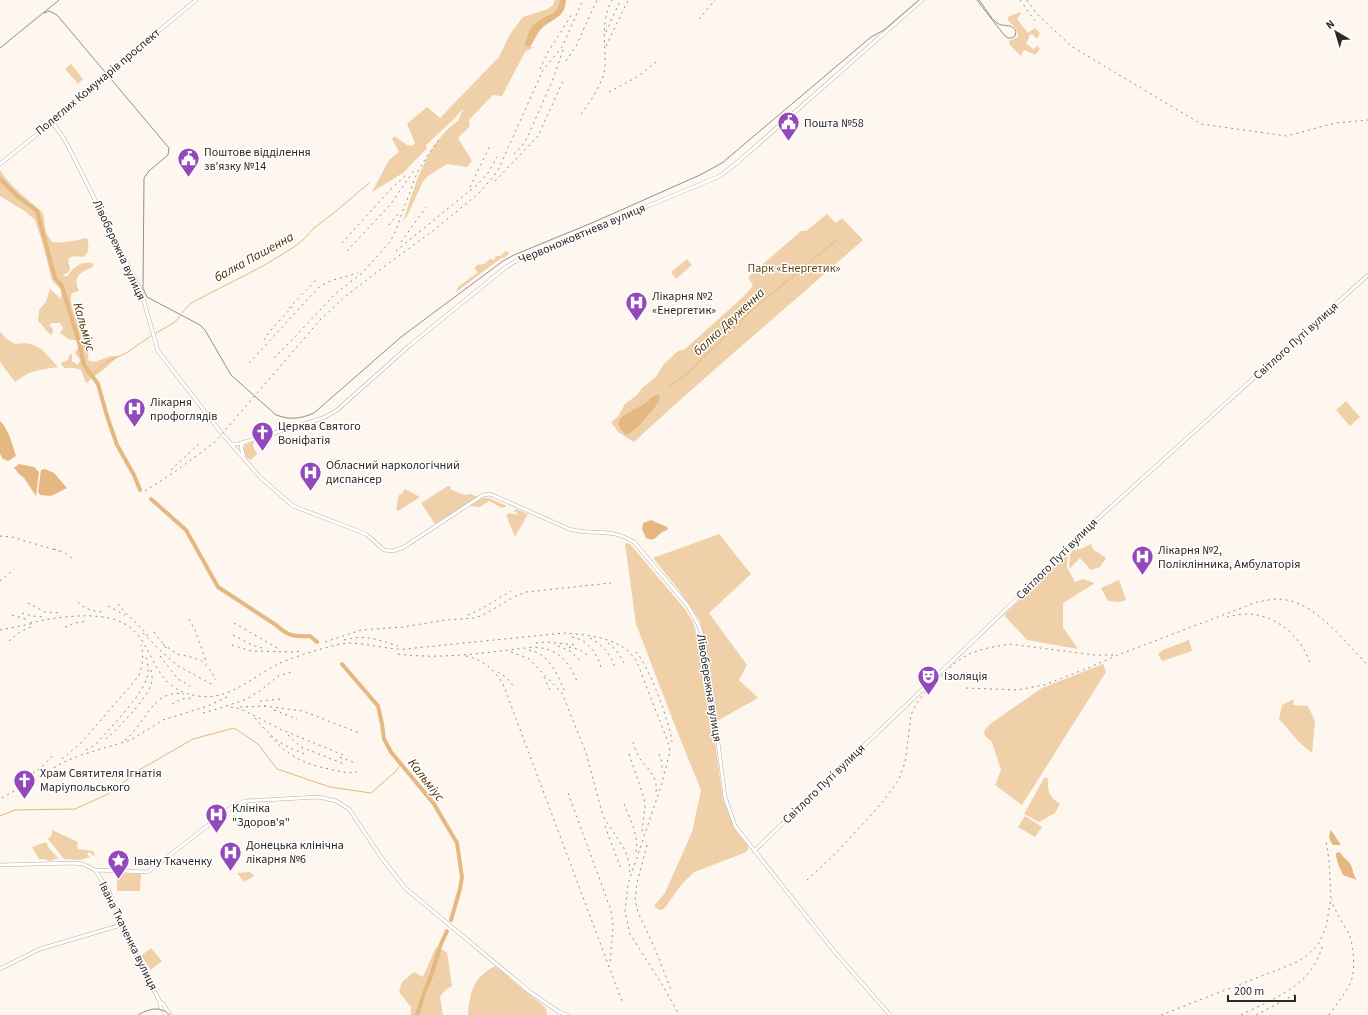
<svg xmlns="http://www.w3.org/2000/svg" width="1368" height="1015" font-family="'Source Sans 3',sans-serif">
	<rect width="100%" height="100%" fill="#fdf7ef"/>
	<path fill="#efd0a8" d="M555,0h5c-3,15 -10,13 -21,20 -7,5 -10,12 -13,18l4,9h4l-9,5 -23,44 -9,-1 -24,25 1,6 -12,12 14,23 -5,6 -20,-3 -19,12 -5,5 -15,33 -5,8c12,-36 22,-78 56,-102l2,-7 3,-3h-2l-8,9 -28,26 1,3 -24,25 -31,19 17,-32 10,-8 -7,-13 2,-3 13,9 5,1 3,-3 -8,-19 20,-17 13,11 59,-61 11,-23 13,-17 25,-8 5,-4z
		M1020,12l1,1 -4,6 11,14 7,-5 5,5 -3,6 -5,-5 -3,1v3l-3,5 7,6 5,-3 2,3 -5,6 -10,-5 -2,1 -2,5 -12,-12v-3l9,-4 -1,-7 -9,-10v-3z
		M71,64l12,15 -5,5 -13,-15z
		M0,170c11,18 28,29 43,43l3,20 6,9c12,2 23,-2 35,-4 2,7 3,15 -4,19l-9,-1 -5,2 -1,4 2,5 -1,5 -7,4h5c9,-10 12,-14 26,-13v4c-13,5 -21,10 -14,24l-7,2c-7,15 20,50 16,67l6,2 17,-6h8l-16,14 -17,13 -5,-13 -7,-2h-10l-3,-5 7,-3 1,-4 3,-2v7l6,4 2,-5 -5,-7 3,-6 -2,-7h-6l-10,-7 3,-5 -3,-5h-8l-3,2 4,4 -1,6c-6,-3 -8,-9 -14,-14l1,-11 7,-8 4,-13 11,10v-9l-9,-10 -10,-39 -7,-21 -9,-8 -26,-16z
		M827,214l9,9 6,-5 21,22c-76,68 -155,133 -229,202l-16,-10 -7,-10 7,-5 7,-13 12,-9 5,-7 13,-10 9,-14 14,-13 7,-2 58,-52 10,-11 -5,-9 53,-46h5z
		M506,251l3,2 -2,3 -7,3 -44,33 2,-5 19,-14v-2l-3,-2 3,-4 7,-1 6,-5 4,1 2,-4h4z
		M687,259l5,6 -16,14 -5,-7z
		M0,331l5,7 10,6c23,-4 29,8 43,23 -20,3 -27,3 -43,15l-15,-20z
		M1346,401l14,16 -10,9 -14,-16z
		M254,441l-1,5 4,8 -4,4 -3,2 -5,-4 -2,-6 2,-5z
		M448,486l3,1 -1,2 14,6 7,-1 6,3 -42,27 -14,-21z
		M405,489l15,8 -22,14 -2,-2c2,-5 1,-9 3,-14l4,-2 1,-3z
		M483,498h6l18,8 -5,2 -13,-7 -9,6 -10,-1z
		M516,509l12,5 -13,23 -9,-22 4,-2 7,2v-2l-3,-2z
		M719,534l32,40 -42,39 38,52 -8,15 19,18 -41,23 -7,-58 -10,-42 -22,-32 -25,-31z
		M625,543l5,1 55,65 8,13 7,24 9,53 14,101 13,31 12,15v4l-4,3 -50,19 -12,12 -18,25 -5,1 -5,-4 11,-13 27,-61 9,-42 -22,-54 -43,-112z
		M1091,544l2,5 13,9 -6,9 -9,3 -11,-12 -11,11 1,-15 3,-4 8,-1z
		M1068,553l-1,14 8,15 8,-3 12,4 -32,20v24l15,22 -51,-9 -23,-25z
		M1119,580l7,20 -6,2 -12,-1 -7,-13z
		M1189,640l3,11 -30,10 -4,-7 5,-4z
		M1103,664l3,8 -84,133 -27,-20 6,-15 -9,-28 -7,-6 -1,-5 6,-7 52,-36z
		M1294,699l-1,6 15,1 7,15 -3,32 -12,-10 -21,-24 3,-14z
		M1044,778h4c-1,12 1,19 12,26l-5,9 -16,9 -15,-8z
		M1025,816l17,11 -7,10 -17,-10z
		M52,830l26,12 -1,6 1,1 15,2 2,4 -2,1 -3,-4 -3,2 3,3 -11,3 -15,-1 -16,-20 4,-4z
		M46,842l3,6 9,10 -8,3 -6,-2h-5l-7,-12z
		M250,872l4,4 -10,6 -7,-9z
		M117,873l24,1 -1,17h-23z
		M436,947l11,5 5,34 -7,4 -5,7 3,18h-32v-8l-12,-15 3,-10 12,-10 9,5z
		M151,948l11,13 -11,9 -10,-14z
		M495,966l51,42 1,7h-79c2,-24 5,-37 27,-49z"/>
	<path fill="#e4b880" d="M560,0h6c-1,18 -13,18 -24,28 -5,5 -8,13 -12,19l-5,-1c1,-9 5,-20 13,-25 11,-8 19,-5 22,-21z
		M657,395h3l-1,6 -4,6 -18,21 -10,7c-22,-16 5,-23 17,-31 5,-3 7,-8 13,-9z
		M0,421c9,8 12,23 16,35l-8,5 -5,-2 -3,-5z
		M19,464l15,3 5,5 -3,24 -12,-18 -5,-4 -5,-6z
		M45,469l9,4 13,15 -16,8 -11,-1 -2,-3 3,-22z
		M651,520l16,7 1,2c-2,2 -5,2 -7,4 -6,4 -5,9 -15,5l-4,-9 1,-6z
		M1331,830l10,15h-8c-4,-5 -5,-9 -2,-15z
		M1340,852c3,6 8,8 11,13 2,5 2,10 6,15l-14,-5c-3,-7 -7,-14 -7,-22z"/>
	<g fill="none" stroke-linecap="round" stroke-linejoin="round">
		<path stroke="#e4b880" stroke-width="1" d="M182,313l9,-10 72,-37 31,-19 9,-7 11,-12 21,-16 34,-29
			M156,333l19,-11 5,-6
			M92,375l14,-13 20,-9 25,-17
			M669,387l19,-14 65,-64 85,-70
			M0,816l15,-6 60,-1 33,-15 33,-25 52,-30 41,-11 24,16 19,25 53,18 41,6 23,-20 7,-9"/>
		<path stroke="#e4b880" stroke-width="4" d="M0,179l17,17 20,15 18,67 7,8 18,60 4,19 14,19 9,32 10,29 17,30 6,15
			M151,499l35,31 32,57 58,38c12,11 18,12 34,11l7,6
			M342,664l36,42 4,18 2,15 7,13 43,52 23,39 5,34 -2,12 -9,31
			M417,1015l7,-22 7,-17 10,-32 6,-13"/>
		<defs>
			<path id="secondary" d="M52,122l11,15 6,11 72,143 17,60 65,84 38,43 32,28 73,28 18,16 9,1 11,-4 79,-52 7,-1 79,35c25,7 40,-2 65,13l54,64 10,18 5,13 5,28 17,132 10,29 99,125 56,64
				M231,444h7l85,-26 13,-7 73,-65 97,-79 10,-6 204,-85 19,-15 183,-161
				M244,457l-3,-10 3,-5
				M754,851l266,-255 73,-73 275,-248
				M0,865l73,-2 10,1 12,6 14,21 12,34 39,77v4l6,9
				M95,870l53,2 85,-66 12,-5 74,-4 17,4 13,8 32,48 24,31 125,104 29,20 8,3
				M0,969l40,-20 81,-24
				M160,1002l3,2 7,11"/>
			<path id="primary" d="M0,164l96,-77 13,-15 87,-72"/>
		</defs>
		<use href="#secondary" stroke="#b6b0aa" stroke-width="4"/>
		<use href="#primary" stroke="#b6b0aa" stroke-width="4"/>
		<use href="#secondary" stroke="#fff" stroke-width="3"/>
		<use href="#primary" stroke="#fff" stroke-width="3"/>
		<path stroke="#938f8a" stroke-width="1" d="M977,0l27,35 4,3h4l3,-2 1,-5c-6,-9 -12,-3 -19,-8 -6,-4 -13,-17 -18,-23
			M44,13l5,-2 8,4 112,133 -1,7 -19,16 -5,7 -1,110 4,9 53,28 5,5 26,45 45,40c14,5 24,4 38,-2l87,-76 102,-76 11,-6 80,-33 106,-47 22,-12 149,-126 13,-7 35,-30
			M0,48l59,-48
			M138,1015c11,-6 21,-10 32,0"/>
		<path stroke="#938f8a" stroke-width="1" stroke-dasharray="2 4" stroke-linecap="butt" d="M1020,0l15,21
			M1027,0l10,14 34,32 130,78 86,12 48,-13 33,-3
			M699,19l16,-19
			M606,32l14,-31
			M606,46l22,-46
			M566,61l10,-15 21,-46
			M540,69l8,-17 24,-38
			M609,92l28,-15 19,-15
			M581,114c9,-11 23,-33 24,-47 1,-24 -5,-44 7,-67
			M514,154l8,-8 6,-10 25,-57 10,-29
			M495,181l43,-45 25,-55
			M470,187l20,-41
			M389,225l10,-12
			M401,242l25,-35
			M342,243l47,-52 18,-17
			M347,251l43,-46 25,-36
			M396,251l82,-67 10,-11 9,-16
			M289,308l29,-30
			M264,340l6,-9 24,-26
			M274,358l19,-19 42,-45 27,-21 28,-31 5,-10 22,-59 10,-17 14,-19
			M249,363l70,-76 11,-6 28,-8
			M171,470l30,-28
			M145,491l31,-20 39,-29 105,-122 27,-25 38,-29 49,-36 44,-36 16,-18 5,-8 44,-98 19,-23 21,-47
			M0,536l12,1 47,14
			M54,549l11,4 8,6
			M0,581l14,-12
			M78,602c8,8 15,9 25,10
			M28,603l17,9 16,1
			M118,604c9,12 21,20 30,32
			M108,606l17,9
			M22,613l10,3 12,1
			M12,615l17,5
			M468,615l13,-6 30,-18
			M1227,617c6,-1 13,-3 19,-3 31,0 57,24 65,52
			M189,619l6,11 12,34
			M30,623c26,-6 71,-13 95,1 32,19 24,65 73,72 31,5 54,-19 80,-32 18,-8 39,-14 58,-19 22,-6 46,5 69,4l159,-16c26,2 59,5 73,29l31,80 2,9 -1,5 -8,30 -33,98 -3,28 5,22 35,55 14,26
			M234,623l45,26
			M65,627l10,-4 13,-2
			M0,630l35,-7
			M154,632l12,16
			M143,633l20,20 15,13 37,20
			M233,635l19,10 10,3
			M572,637c16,3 24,15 29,30
			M590,638c13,7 20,16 25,29
			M344,640c22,-6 34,0 54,6
			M9,641l11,-9 11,-5
			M325,642l36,-12 42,-3 42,-7 30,-2 8,-3 31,-18 12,-5 85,-9
			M536,643l10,-1 30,3
			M608,643l9,8 7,12
			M163,644l14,10 14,3 11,4 9,10 5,9
			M232,645l19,6 43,1 8,-1
			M558,646l12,5 11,10
			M569,647l11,3 10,7
			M529,650c20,4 28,23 35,40
			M511,652l17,6 34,35 24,60 17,63 22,34 4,12 1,11
			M636,652c13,14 34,71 36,90
			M398,654c45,6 91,-2 136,-7 25,2 33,13 43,34
			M160,656l18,23 12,7
			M466,656c16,3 29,14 37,28l120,320
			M498,672l9,6 8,10
			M544,677l7,15
			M966,688l51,2 27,-5 44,-17 30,-13 139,-53c7,-1 15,-3 22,-3 37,2 64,42 89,66
			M260,701l21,-2
			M172,704l9,-5 11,-1
			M264,706l39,5 56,22
			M231,707l10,2 41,21 64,26
			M240,707l28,-1
			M274,710l23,9
			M203,713l11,-3 33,-11 14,-9 17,-14 14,-4
			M255,718c19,22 24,26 50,36
			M288,735l13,12 43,17
			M270,736c18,20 34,28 59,33 10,2 19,5 28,3
			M106,739c12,-10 40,-40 45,-54 2,-5 1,-10 0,-15
			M125,740c20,-15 28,-52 59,-46
			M633,742c2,6 4,13 8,18 9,11 17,18 15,33
			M86,750l10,-6 5,-6c13,-14 41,-43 46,-60 2,-7 1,-15 -1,-22
			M629,754l15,44 1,8 -3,26
			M659,754l3,8v10
			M340,757l15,6
			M62,759l19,-16 57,-66c5,-10 6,-22 3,-32
			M28,777l15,-11 11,-12
			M568,793l43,117 2,16 -3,38
			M2,798l62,-36 17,-7 50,-15 32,-20 45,-14 19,-9
			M624,804c6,15 15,31 12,48
			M605,826l16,43
			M647,845l-10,38 -2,17 3,12 20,44 14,36
			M807,880l30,-28 44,-48 17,-23 7,-18 6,-48 5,-11 11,-14 28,-27 14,-9 14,-5 26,-5 86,11h19
			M1161,1015l134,-52 10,-6 13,-12 8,-18 5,-29 -2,-38 -3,-19
			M1241,1015c35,-18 72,-29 82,-72
			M1256,1015l40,-21
			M1329,1015c7,-10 15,-20 21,-31 6,-12 4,-38 -1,-50 -6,-11 -14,-21 -17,-34"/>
	</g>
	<defs>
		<symbol id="civic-pin" viewBox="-11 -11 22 30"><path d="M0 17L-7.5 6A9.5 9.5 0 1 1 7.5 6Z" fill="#9349bb" stroke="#fff"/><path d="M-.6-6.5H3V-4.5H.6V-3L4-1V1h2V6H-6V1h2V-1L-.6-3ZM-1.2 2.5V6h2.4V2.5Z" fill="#fff"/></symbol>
		<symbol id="hospital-pin" viewBox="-11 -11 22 30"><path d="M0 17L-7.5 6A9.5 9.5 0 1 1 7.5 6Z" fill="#9349bb" stroke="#fff"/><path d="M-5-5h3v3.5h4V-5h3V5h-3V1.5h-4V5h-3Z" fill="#fff"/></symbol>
		<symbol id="church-pin" viewBox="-11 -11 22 30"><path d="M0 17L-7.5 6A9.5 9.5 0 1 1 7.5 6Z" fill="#9349bb" stroke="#fff"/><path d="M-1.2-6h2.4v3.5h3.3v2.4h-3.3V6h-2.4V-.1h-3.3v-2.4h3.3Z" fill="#fff"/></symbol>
		<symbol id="theatre-pin" viewBox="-11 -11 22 30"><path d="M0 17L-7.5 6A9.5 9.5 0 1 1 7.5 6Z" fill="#9349bb" stroke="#fff"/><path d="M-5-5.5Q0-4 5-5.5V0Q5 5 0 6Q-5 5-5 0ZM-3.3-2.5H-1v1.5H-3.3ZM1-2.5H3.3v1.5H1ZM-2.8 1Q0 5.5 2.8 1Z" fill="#fff"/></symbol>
		<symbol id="sight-pin" viewBox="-11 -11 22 30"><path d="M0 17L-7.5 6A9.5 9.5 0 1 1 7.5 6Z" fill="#9349bb" stroke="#fff"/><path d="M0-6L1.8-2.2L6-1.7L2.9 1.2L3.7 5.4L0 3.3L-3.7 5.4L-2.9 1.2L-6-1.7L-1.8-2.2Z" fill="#fff"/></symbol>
	</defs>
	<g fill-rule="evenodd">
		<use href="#civic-pin" x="776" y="110" width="25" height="34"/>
		<use href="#civic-pin" x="176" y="146" width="25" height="34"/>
		<use href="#hospital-pin" x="624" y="290" width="25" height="34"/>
		<use href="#hospital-pin" x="122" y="396" width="25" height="34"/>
		<use href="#church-pin" x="250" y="420" width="25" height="34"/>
		<use href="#hospital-pin" x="298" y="460" width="25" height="34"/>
		<use href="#hospital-pin" x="1130" y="544" width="25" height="34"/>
		<use href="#theatre-pin" x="916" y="664" width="25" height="34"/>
		<use href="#church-pin" x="12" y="768" width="25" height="34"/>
		<use href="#hospital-pin" x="204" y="802" width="25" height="34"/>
		<use href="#hospital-pin" x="218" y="840" width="25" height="34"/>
		<use href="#sight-pin" x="106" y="848" width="25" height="34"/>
	</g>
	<g text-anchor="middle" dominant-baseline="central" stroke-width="3" stroke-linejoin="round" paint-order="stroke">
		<g font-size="12" fill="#2b2926" stroke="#fff">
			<text transform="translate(98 82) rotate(-40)">Полеглих Комунарів проспект</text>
			<text transform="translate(582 234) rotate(-23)">Червоножовтнева вулиця</text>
			<text transform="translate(119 250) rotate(65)">Лівобережна вулиця</text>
			<text transform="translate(1296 341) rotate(-42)">Світлого Путі вулиця</text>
			<text transform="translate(1057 559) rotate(-45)">Світлого Путі вулиця</text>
			<text transform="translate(709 688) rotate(81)">Лівобережна вулиця</text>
			<text transform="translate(824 784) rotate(-44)">Світлого Путі вулиця</text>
			<text transform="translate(128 936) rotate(64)">Івана Ткаченка вулиця</text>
		</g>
		<g font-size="12" fill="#2b2926" stroke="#fff" text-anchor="start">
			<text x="804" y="123">Пошта №58</text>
			<text x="204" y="152">Поштове відділення<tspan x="204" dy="14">зв'язку №14</tspan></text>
			<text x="652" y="296">Лікарня №2<tspan x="652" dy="14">«Енергетик»</tspan></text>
			<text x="150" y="402">Лікарня<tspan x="150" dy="14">профоглядів</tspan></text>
			<text x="278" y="426">Церква Святого<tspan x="278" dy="14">Воніфатія</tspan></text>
			<text x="326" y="465">Обласний наркологічний<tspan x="326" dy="14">диспансер</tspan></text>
			<text x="1158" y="550">Лікарня №2,<tspan x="1158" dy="14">Поліклінника, Амбулаторія</tspan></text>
			<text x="944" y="676">Ізоляція</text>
			<text x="40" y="773">Храм Святителя Ігнатія<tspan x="40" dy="14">Маріупольського</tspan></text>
			<text x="232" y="808">Клініка<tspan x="232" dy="14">"Здоров'я"</tspan></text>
			<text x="246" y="845">Донецька клінічна<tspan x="246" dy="14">лікарня №6</tspan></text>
			<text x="134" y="861">Івану Ткаченку</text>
		</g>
		<g font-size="12" fill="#64461c" stroke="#fff">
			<text x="794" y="268">Парк «Енергетик»</text>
		</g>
		<g font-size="13" font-style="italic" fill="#4d3101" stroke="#fff">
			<text transform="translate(254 257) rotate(-29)">балка Пашенна</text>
			<text transform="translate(729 322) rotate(-43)">балка Двуженна</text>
			<text transform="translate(84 327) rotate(74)">Кальміус</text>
			<text transform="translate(426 780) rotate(52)">Кальміус</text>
		</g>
	</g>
	<g transform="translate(1336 32) rotate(322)" stroke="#ffffff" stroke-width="3" paint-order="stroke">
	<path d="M0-3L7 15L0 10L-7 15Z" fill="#2b2926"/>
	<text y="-6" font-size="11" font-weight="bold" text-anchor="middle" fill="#2b2926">N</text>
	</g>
	<path d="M1228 995v6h67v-6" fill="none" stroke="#2b2926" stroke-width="2"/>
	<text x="1234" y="995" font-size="12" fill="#2b2926" stroke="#ffffff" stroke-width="3" paint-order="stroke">200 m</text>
</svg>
